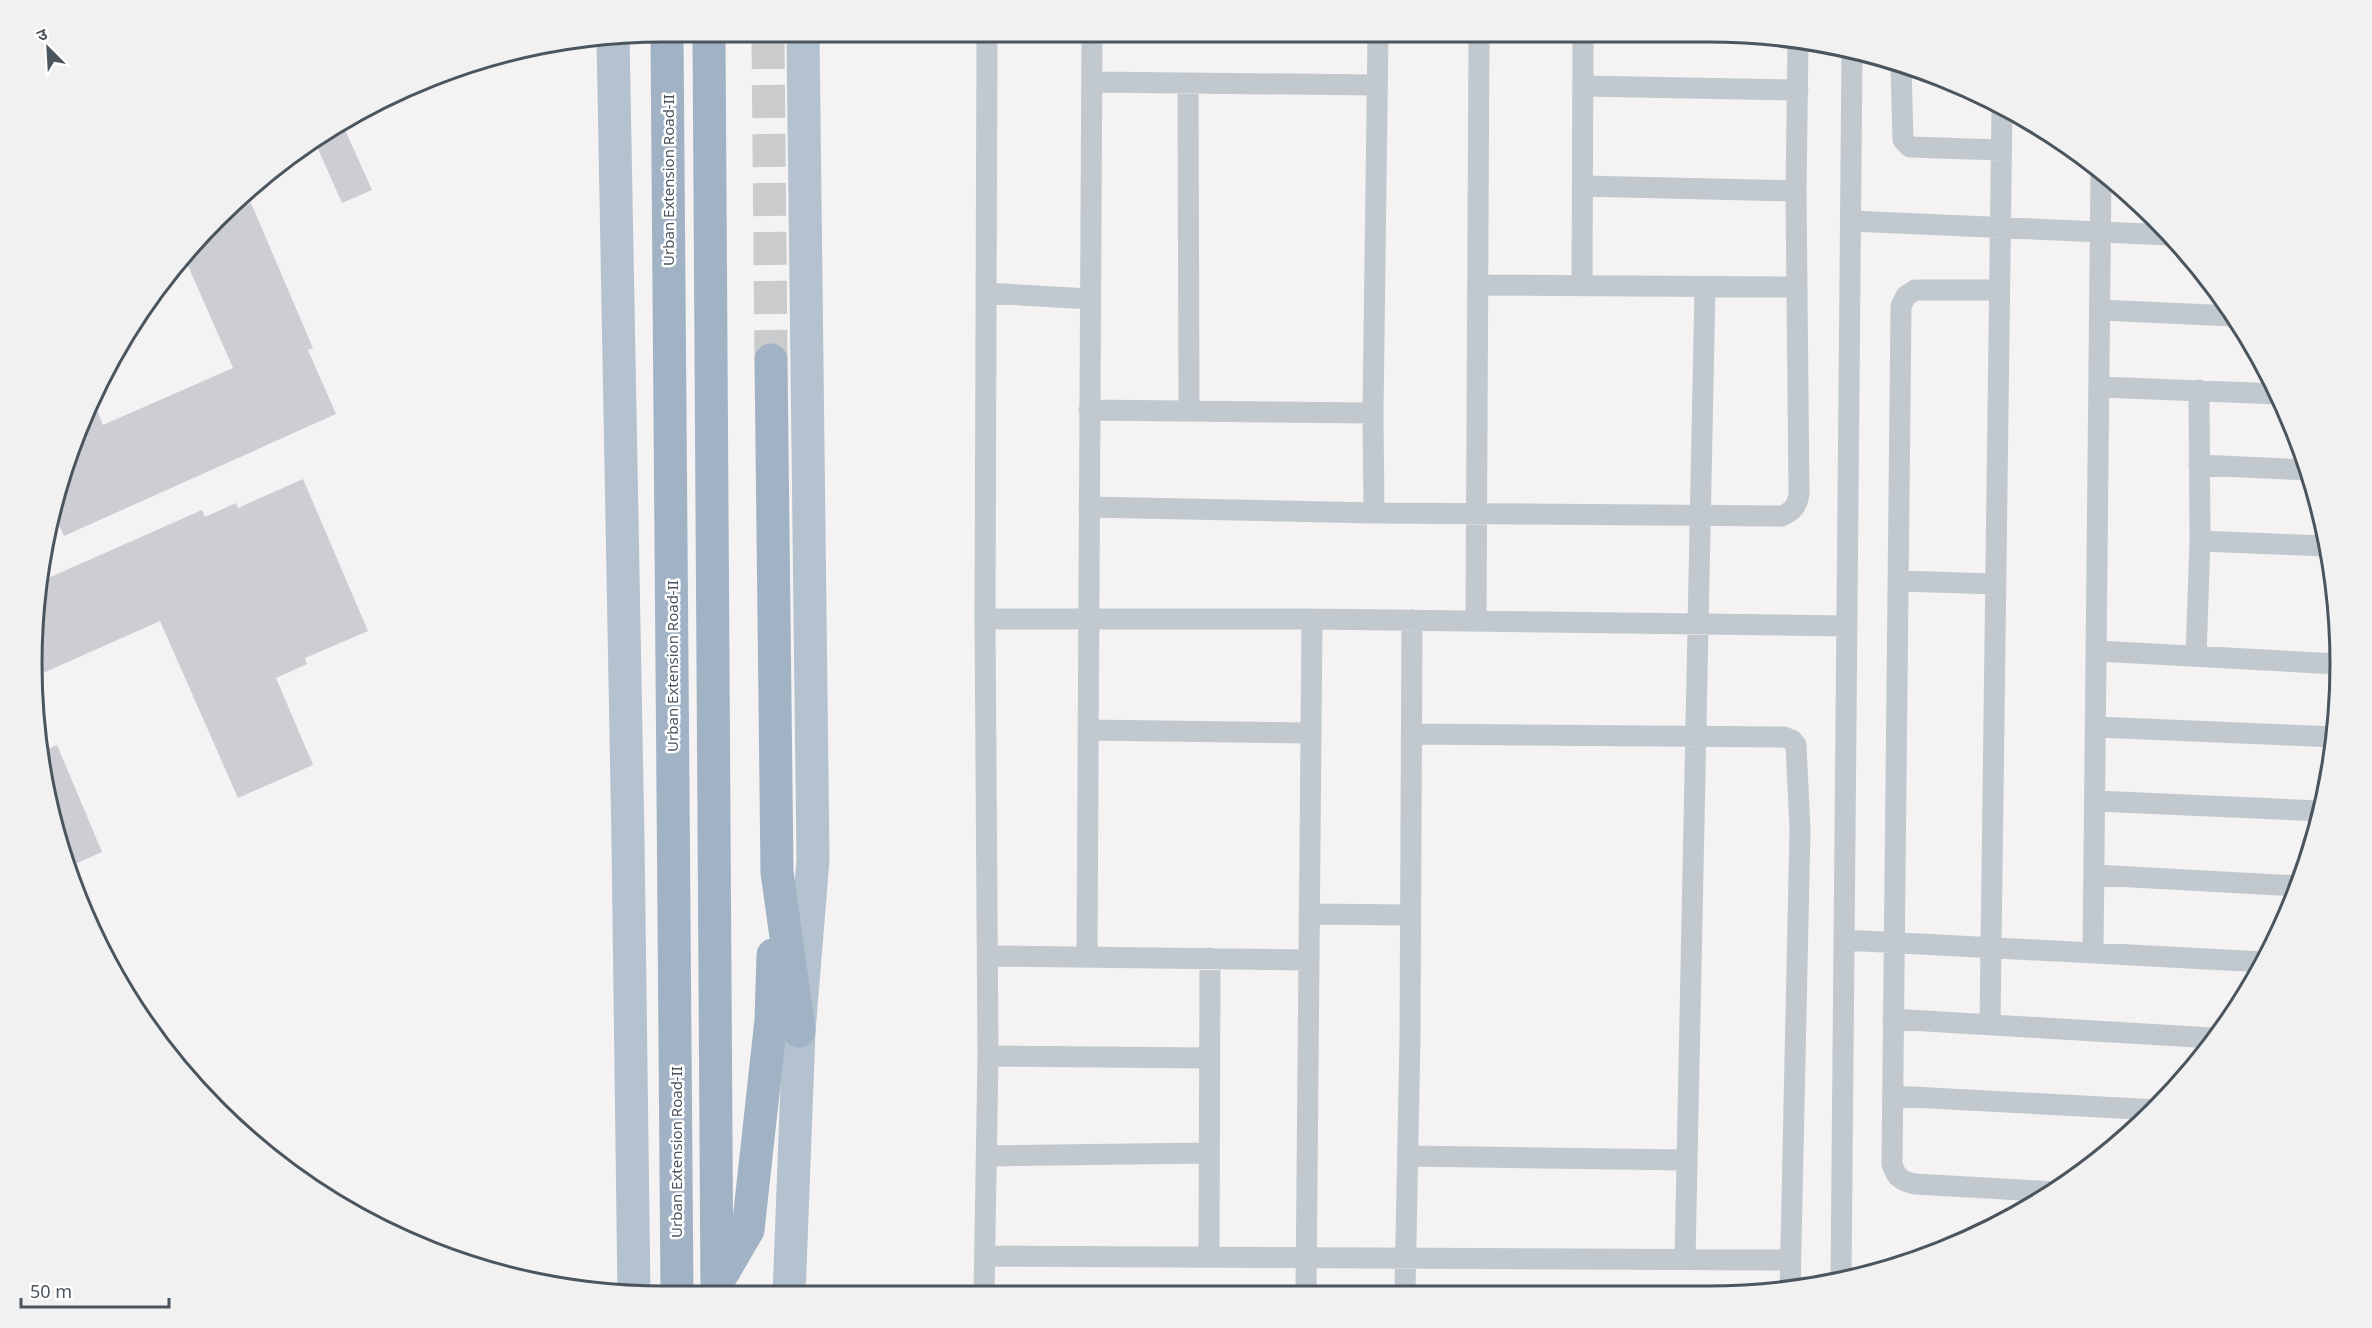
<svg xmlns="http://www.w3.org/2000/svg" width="2372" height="1328" font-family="'Noto Sans','Noto Sans Devanagari',sans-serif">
	<rect width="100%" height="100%" fill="#f4f2f2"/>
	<path fill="#ccced4" d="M342,123l30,67 -30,13 -28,-63z
		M251,203l62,145 -5,2 28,64 -272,122 -13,-27 2,-9 39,-103 11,28 130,-57 -48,-109 8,-4 -3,-6 26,-31z
		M303,479l65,152 -63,27 2,6 -31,14 37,87 -75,33 -78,-177 -126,56 3,-94 165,-73 3,7 31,-14 2,5z
		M57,745l45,107 -29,13 -19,-44 -10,-33 -5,-35z"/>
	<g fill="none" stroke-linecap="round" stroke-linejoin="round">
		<path stroke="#cacbcd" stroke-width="33" stroke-dasharray="33 16" stroke-linecap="butt" d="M768,36l3,324"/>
		<path stroke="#c1c9cf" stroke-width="21" d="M1901,63l2,77 7,7 91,3
			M1092,82l285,3
			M1188,84l1,327
			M1583,86l215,4
			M1582,186l214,5
			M1851,221l318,14
			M1478,285l319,2
			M1582,286l1,-253
			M1999,290h-84l-9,6 -5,10 -9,858c4,14 10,17 23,20l141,8
			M986,293l104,6
			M2100,310l133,6
			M2100,387l179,7
			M1089,410l284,3
			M2199,465l109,5
			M1089,507l285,6 408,3c11,-5 15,-10 17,-22l-3,-303 2,-148
			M1374,513l-1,-100 5,-379
			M2200,541l127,5
			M1899,581l97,3
			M985,619h327l535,7
			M1476,621l3,-587
			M2098,651l240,13
			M2196,656l4,-115 -1,-151
			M2097,727l238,10
			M1088,730l223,3
			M1412,734l372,3 8,3 4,5 4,84 -10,462
			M2096,801l224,10
			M2095,875l204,11
			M1309,914l102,1
			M1844,940l420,22
			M2093,953l8,-782
			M988,956l321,4
			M1087,957l5,-922
			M1893,1019l319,19
			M1990,1024l12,-918
			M988,1056l220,2
			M1893,1096l264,14
			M987,1156l220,-3
			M1408,1156l279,4
			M986,1256l803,4
			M1209,1256l1,-298
			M1685,1260l20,-973
			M1841,1279l11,-1226
			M1405,1292l5,-255 2,-417
			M1306,1293l6,-674
			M984,1294l4,-238 -3,-437 2,-583"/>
		<path stroke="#b4c1ce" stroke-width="33" d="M613,37l15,804 6,454
			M789,1295l10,-264 14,-171 -10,-824"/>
		<path stroke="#a1b2c5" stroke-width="33" d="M667,37l10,1258
			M709,37l8,1258
			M771,360l6,512 22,159
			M717,1283l31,-53 23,-210 2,-65"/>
	</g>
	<g text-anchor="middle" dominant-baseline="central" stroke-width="5" stroke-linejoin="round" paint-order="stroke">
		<g font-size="15" fill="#4b555e" stroke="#fff">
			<text transform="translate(668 180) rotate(-90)">Urban Extension Road-II</text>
			<text transform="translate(672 666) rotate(-90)">Urban Extension Road-II</text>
			<text transform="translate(676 1152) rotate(-90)">Urban Extension Road-II</text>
		</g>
	</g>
	<path d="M0 0H2372V1328H0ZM664 42H1708A622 622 0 0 1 2330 664V664A622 622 0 0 1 1708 1286H664A622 622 0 0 1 42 664V664A622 622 0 0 1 664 42Z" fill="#f1f1f2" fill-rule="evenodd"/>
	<path fill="none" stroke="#4b555e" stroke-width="3" d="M664 42H1708A622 622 0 0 1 2330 664V664A622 622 0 0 1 1708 1286H664A622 622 0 0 1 42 664V664A622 622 0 0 1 664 42Z"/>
	<g transform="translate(48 48) rotate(336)" stroke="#ffffff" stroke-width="4.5" paint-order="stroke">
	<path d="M0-4.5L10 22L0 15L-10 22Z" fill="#4b555e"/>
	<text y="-9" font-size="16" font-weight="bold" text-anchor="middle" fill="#4b555e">उ</text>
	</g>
	<path d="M21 1298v9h148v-9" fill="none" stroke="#4b555e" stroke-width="3"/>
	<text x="30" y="1298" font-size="18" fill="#4b555e" stroke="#ffffff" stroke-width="4.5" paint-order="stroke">50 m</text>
</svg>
